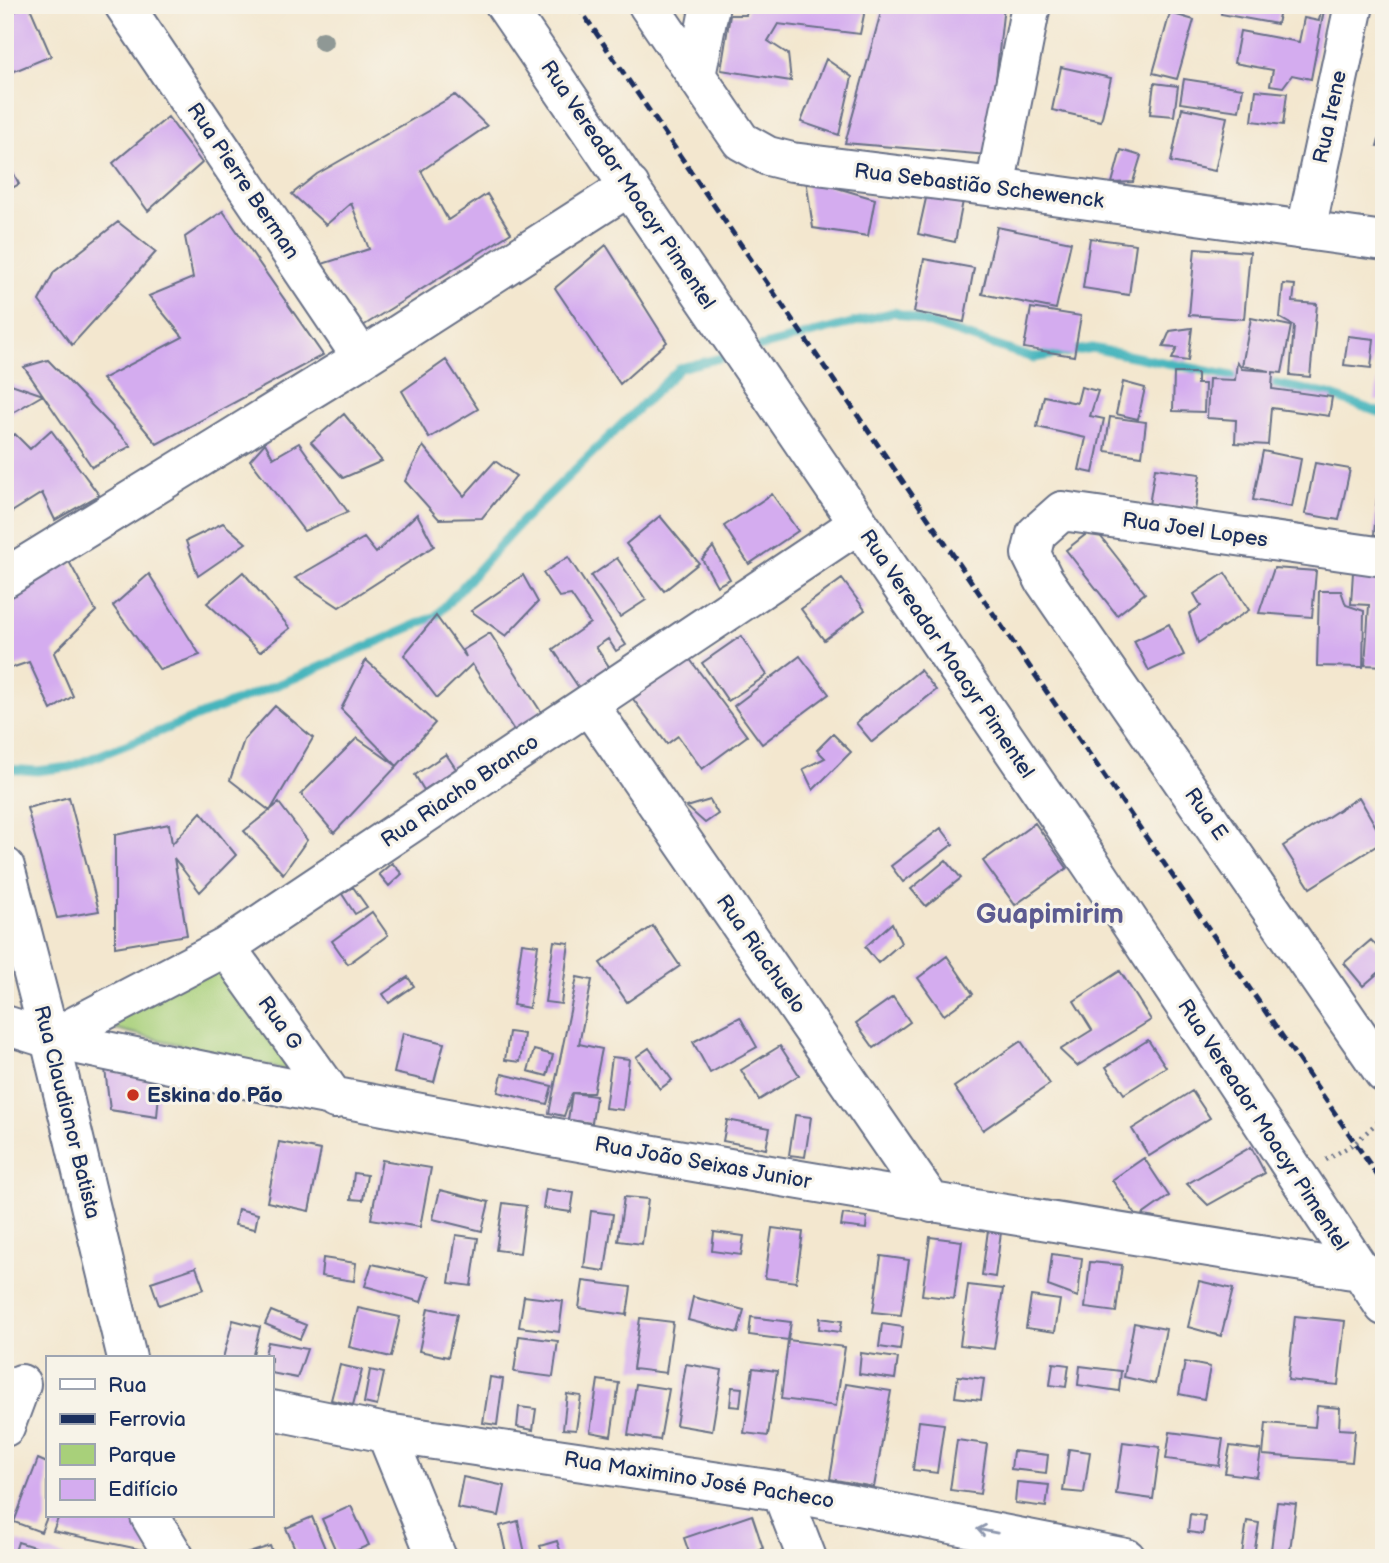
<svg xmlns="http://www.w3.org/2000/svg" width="1389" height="1563" font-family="'Balsamiq Sans',sans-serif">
	<rect width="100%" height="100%" fill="#f7f3e8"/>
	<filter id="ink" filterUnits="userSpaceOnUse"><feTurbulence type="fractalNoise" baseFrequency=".0143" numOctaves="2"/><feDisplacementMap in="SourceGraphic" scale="14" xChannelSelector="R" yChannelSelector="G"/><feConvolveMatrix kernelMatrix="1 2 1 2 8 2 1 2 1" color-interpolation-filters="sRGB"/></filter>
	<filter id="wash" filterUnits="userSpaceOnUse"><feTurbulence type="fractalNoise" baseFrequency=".00686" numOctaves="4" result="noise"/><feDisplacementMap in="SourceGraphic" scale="28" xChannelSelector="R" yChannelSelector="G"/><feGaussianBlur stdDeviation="1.57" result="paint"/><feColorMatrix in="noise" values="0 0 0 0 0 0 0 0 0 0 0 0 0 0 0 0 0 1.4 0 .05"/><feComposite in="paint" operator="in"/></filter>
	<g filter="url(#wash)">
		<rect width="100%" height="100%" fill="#f3e7cf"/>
		<path fill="#a8d07a" stroke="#62806c" stroke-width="2" d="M214,957l82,116 -193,-47z"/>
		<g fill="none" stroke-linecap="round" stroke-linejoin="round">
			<path stroke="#46b5bd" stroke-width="9" d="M752,349l142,-37 139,46 59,-10 155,31
				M1261,381l65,13 58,20
				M5,769l32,2 33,-4 227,-90 139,-61 86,-95 158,-153 52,-13"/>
		</g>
		<g id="blocks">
			<path fill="#d4acef" d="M5,5h8l3,6 13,-6 22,51 -46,19z
				M749,5h117l-6,29 -82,-10 -10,17 20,13 3,27 -70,-11 9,-55h16z
				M883,5h121l-16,150 -143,-12z
				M1222,5h59l-4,19 -56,-10z
				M1322,5h3l-14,74 -19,-4 -9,12 -13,-2 3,-15 -39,-7 6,-32 59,11 5,-24 15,3z
				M1170,13l24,7 -17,59 -24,-6z
				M826,59l26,18 -13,58 -38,-13z
				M1061,67l50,11 -10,43 -49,-11z
				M1184,79l59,9 -4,23 -59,-8z
				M1154,83l24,3 -4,30 -24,-2z
				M1256,90l31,3 -4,32 -31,-4z
				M455,95l32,31 -66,45 27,49 39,-26 24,39 -148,93 -41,-62 47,-15 -18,-46 -25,22 -34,-31 25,-20z
				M1182,108l45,9 -12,54 -44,-9z
				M168,117l34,46 -54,48 -35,-48z
				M1383,125h1v22l-7,-1z
				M1121,150l20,6 -8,26 -21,1z
				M5,156l14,28 -14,8z
				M806,179l69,20 -7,37 -55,-8z
				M927,194l36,7 -8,41 -37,-8z
				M223,211l100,144 -166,89 -55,-65 81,-42 -34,-41 44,-18 -8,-41z
				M118,222l38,30 -84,93 -33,-44 15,-29z
				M997,227l74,15 -15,67 -74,-15z
				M1090,238l46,6 -7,51 -46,-7z
				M606,245l61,97 -47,42 -65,-96z
				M1195,248l55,4 -6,67 -55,-4z
				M924,259l50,9 -10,54 -50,-10z
				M1283,284l12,1 -2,17 24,2 -7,73 -20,-2 4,-49 -14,-8z
				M1031,308l50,8 -7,40 -50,-8z
				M1251,318l40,8 -9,47 -9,-1 -1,17 60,8 -3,19 -58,-8 -3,37 -33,-2 1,-23 -29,-2 2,-39 26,1 2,-18 5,7 28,2 -28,-5z
				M1192,328l-4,33 -16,-2 5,-11 -14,-1 7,-16z
				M1348,336l26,3 -3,29 -27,-3z
				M1382,356l2,1v45l-9,-2z
				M48,360l83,86 -39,21 -49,-72 -38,22v-38l3,4 35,12 -19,-28z
				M446,360l32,49 -49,29 -27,-47z
				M1174,373h23v11h8l-1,28 -31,-1z
				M1123,382l22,6 -7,31 -22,-5z
				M1081,387l17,4 -8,25 14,3 -11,54 -14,-3 7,-32 -49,-11 7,-31 33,7z
				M344,414l38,47 -39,17 -32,-36z
				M1110,417l36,5 -4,34 -37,-5z
				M51,430l48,65 -44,25 -13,-27 -35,22 -2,-74 10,-7 15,15z
				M265,443l8,15 26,-15 49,69 -44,19 -54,-71z
				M423,446l41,50 31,-35 21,15 -34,42 -43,1 -34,-38z
				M1263,451l38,8 -9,48 -39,-7z
				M1315,463l35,6 -11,51 -34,-6z
				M1155,468l45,6 -5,37 -46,-6z
				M1384,493v42h-10l3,-38z
				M772,494l26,37 -49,33 -25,-38z
				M417,514l17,32 -95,61 -44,-29 69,-40 12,15z
				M660,516l39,47 -35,28 -38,-47z
				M223,523l23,20 -48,33 -12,-35z
				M1094,528l51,65 -28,22 -51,-65z
				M60,545l36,66 -42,42 19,43 -22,14 -22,-48 -24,8v-73z
				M713,547l17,32 -13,7 -15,-27z
				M568,557l58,88 -10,6 -8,-12 -12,8 14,21 -31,20 -26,-39 37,-26 -19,-28 -12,2 -16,-24z
				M617,558l29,42 -26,17 -29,-41z
				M1274,568l42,3 -4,46 -53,-4z
				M243,572l47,56 -30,24 -53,-49z
				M1353,572l31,2v92l-19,-1 4,-60 -18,-1z
				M1225,573l24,37 -51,33 -9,-29 12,-8 -7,-12z
				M149,574l51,81 -40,15 -47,-64z
				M523,575l15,27 -32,34 -35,-25z
				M842,579l23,31 -41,30 -23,-31z
				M1319,591h22l5,14 18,6 -1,56 -46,-1z
				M436,616l30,41 -3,-7 27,-17 53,82 -28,17 -43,-68 -35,34 -33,-43z
				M1169,624l15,31 -35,16 -15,-30z
				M741,636l26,39 -39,26 -26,-38z
				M800,656l29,38 -67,50 -28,-38z
				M689,658l58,78 -45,33 -24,-33 -11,8 -34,-45z
				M366,660l69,63 -38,43 -56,-57z
				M920,670l16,20 -64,52 -16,-19z
				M275,706l38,32 -43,73 -40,-31 14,-40z
				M833,734l18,18 -38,38 -10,-21 22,-11 -8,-8z
				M357,738l40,28 -63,67 -33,-39z
				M446,754l10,15 -32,21 -9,-15z
				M69,797l30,114 -42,7 -30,-110z
				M1359,797l25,44 -74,47 -27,-42z
				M710,800l8,14 -13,9 -18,-16z
				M279,803l28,37 -24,34 -39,-43z
				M201,812l35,43 -36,37 -26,-34 13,77 -72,12v-112l54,-11 3,20z
				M1035,823l32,45 -52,37 -32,-44z
				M941,828l12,16 -50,38 -12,-16z
				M946,860l15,18 -35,28 -15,-17z
				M392,863l10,11 -13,12 -10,-12z
				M353,887l14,20 -12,7 -13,-20z
				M372,912l16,23 -40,29 -16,-23z
				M892,923l9,20 -23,20 -13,-16z
				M653,926l27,40 -53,36 -27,-39z
				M1371,940l13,14v14l-21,18 -19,-23z
				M554,941l15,2 -8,61 -16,-2z
				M522,943l16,2 -9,63 -16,-3z
				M947,956l26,38 -29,21 -26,-37z
				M1120,971l31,49 -74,46 -17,-16 32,-20 -18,-29z
				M408,977l6,9 -25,17 -6,-9z
				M577,977l15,3 -13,64 23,5 -9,44h-21l24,3 -4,27 -24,-3 4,-27 -8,23 -15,-3z
				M893,997l17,25 -36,26 -18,-25z
				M740,1017l17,30 -47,26 -17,-31z
				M509,1032l15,2 -4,28 -15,-2z
				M403,1033l41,10 -10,39 -40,-9z
				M1148,1040l18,27 -42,27 -18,-27z
				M1021,1041l29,43 -67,46 -29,-43z
				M780,1046l19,29 -40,25 -18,-30z
				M649,1048l23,32 -12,9 -24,-32z
				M534,1050l19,5 -6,21 -19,-5z
				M612,1057l17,2 -6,51 -18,-2z
				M105,1069l55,12 -3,36 -47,-7z
				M502,1074l50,12 -5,18 -49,-12z
				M1192,1091l18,27 -61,38 -17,-27z
				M795,1115l16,2 -6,40 -16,-2z
				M727,1120l43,8 -4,21 -43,-8z
				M279,1142l42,8 -12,61 -42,-9z
				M1251,1147l14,26 -57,32 -21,-21z
				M1144,1158l25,38 -31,22 -26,-38z
				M382,1160l49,8 -11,59 -49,-8z
				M354,1173l13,2 -4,25 -12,-1z
				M546,1189l28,4 -3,19 -28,-4z
				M440,1190l49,12 -7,29 -49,-12z
				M624,1197l24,2 -6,45 -24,-3z
				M503,1203l23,3 -6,47 -24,-3z
				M238,1209l20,5 -3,15 -20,-4z
				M591,1211l22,3 -8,57 -21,-3z
				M843,1214l24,3 -1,12 -25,-3z
				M772,1228l31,4 -7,50 -31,-4z
				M988,1230l13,2 -6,45 -13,-2z
				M714,1232l30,4 -3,19 -29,-4z
				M456,1235l22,3 -7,48 -22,-3z
				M930,1237l32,4 -8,58 -32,-4z
				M1052,1254l30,4 -4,39 -30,-11z
				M881,1256l28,4 -8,55 -28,-3z
				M323,1258l33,5 -2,18 -33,-5z
				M1090,1262l32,3 -6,47 -31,-4z
				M372,1264l57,12 -8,26 -56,-16z
				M196,1267l8,22 -45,16 -8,-23z
				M583,1281l48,6 -4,28 -48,-7z
				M1199,1281l34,8 -12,47 -33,-9z
				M968,1285l35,4 -9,60 -34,-4z
				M524,1296l39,5 -4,31 -40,-5z
				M1031,1296l29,4 -5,32 -29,-4z
				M693,1297l51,13 -6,23 -50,-13z
				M358,1308l42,9 -9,40 -42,-10z
				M428,1308l29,6 -9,43 -29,-6z
				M271,1311l35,14 -6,14 -35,-15z
				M1295,1316l50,5 -7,64 -50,-5z
				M751,1317l40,5 -3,18 -39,-5z
				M640,1318l33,4 -7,51 -33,-4z
				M820,1318l22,3 -2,11 -21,-3z
				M233,1320l27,7 -8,31h-29z
				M1134,1323l32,6 -11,55 -31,-7z
				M882,1324l21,3 -3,23 -21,-3z
				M519,1336l39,5 -5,36 -39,-5z
				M788,1340l57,7 -9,59 -55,-7z
				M268,1342l39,7 -10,29 -26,-5v-15h-7z
				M861,1353l37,5 -3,21 -36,-5z
				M1185,1362l25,5 -6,32 -25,-5z
				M1053,1363l16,2 -3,22 -16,-2z
				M686,1364l36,6 -10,61 -36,-6z
				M340,1365l22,5 -9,35 -22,-5z
				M1080,1366l41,5 -2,20 -41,-6z
				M753,1368l24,3 -9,65 -24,-3z
				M370,1370l14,3 -7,33 -13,-3z
				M958,1376l26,3 -3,21 -26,-3z
				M490,1377l13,2 -6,46 -14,-2z
				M598,1380l21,3 -8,53 -21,-4z
				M636,1384l33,5 -9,51 -32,-5z
				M846,1384l45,7 -17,96 -44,-8z
				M732,1387l10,1 -2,19 -10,-1z
				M567,1394l14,2 -5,34 -13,-1z
				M1317,1406l23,2 -1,21 16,1 -3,32 -89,-7 3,-32 49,4z
				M519,1407l17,2 -3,21 -16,-3z
				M919,1421l25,3 -7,49 -24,-3z
				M1170,1432l53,7 -4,27 -53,-7z
				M957,1440l30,4 -7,50 -30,-4z
				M1123,1442l37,5 -7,52 -37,-5z
				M1230,1446l31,4 -4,27 -32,-4z
				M1069,1449l21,3 -6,41 -21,-2z
				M1013,1451l35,4 -2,18 -35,-4z
				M38,1459l9,4v54l-6,15 -27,-10z
				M463,1477l42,9 -6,30 -42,-8z
				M1017,1482l32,3 -3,22 -31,-4z
				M1277,1502l19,2 -7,54h-19z
				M351,1506l18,39 -30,13 -17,-39z
				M1190,1514l15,2 -2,18 -15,-2z
				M752,1515l11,33 -30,10h-42l-7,-20z
				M59,1516h76l6,8 7,27 -95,-20z
				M312,1517l17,41h-30l-13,-30z
				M518,1521l8,37h-19l-7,-32z
				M1247,1521l12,2 -5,32 -12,-1z
				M557,1541l4,12 -17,5 -4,-12z
				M18,1542l48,15v1h-53z
				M270,1546l5,12h-38v-1z"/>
		</g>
	</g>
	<g filter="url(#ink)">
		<use href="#blocks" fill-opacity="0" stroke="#676f86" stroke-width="2"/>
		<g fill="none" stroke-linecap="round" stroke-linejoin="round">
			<defs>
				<path id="minor" d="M124,5l238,353
					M505,5l588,862 291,439
					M648,5l93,136 27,15 24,6 203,25 389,54
					M696,76l14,-71
					M995,187l36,-182
					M1306,230l48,-225
					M1384,557l-322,-46 -26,23 -5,20 13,26 340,493
					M5,578l357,-220 268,-172
					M589,705l343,498
					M226,947l109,152
					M5,1025l45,14c434,93 872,162 1309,232
					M50,1039l176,-92 632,-423
					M5,1427l16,-43
					M386,1433l51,125
					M781,1491l345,67
					M150,1516l25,42"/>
				<path id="major" d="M5,867l45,172 77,319
					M271,1410l115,23 395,58 26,67"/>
			</defs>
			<use href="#minor" stroke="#676f86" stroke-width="42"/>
			<use href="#major" stroke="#676f86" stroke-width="42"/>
			<path stroke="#676f86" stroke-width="4.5" stroke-dasharray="2 5" stroke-linecap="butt" d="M1326,1160l29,-17 29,-27"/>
			<use href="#minor" stroke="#fff" stroke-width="38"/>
			<use href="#major" stroke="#fff" stroke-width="38"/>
			<path stroke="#1b2f5e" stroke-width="5" stroke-dasharray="10 5" stroke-linecap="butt" d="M577,5l807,1180"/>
		</g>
		<circle fill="#8f9895" cx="323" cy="41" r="10"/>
		<defs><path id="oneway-shaft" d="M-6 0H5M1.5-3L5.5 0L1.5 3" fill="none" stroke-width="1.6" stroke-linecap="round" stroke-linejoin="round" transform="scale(1.75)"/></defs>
		<use stroke="#8d97ae" href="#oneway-shaft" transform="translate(987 1531) rotate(-169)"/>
	</g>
	<circle fill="#c8321e" stroke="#f7f3e8" stroke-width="2.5" cx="133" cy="1095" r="7"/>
	<g text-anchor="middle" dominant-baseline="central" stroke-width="6" stroke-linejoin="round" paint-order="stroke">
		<g font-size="21" fill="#1b2f5e" stroke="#f7f3e8">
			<text transform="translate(1330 117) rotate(-78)">Rua Irene</text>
			<text transform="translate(243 181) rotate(56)">Rua Pierre Berman</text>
			<text transform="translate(628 185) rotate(56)">Rua Vereador Moacyr Pimentel</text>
			<text transform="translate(979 186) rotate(7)">Rua Sebastião Schewenck</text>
			<text transform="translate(1195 530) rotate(8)">Rua Joel Lopes</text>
			<text transform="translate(947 654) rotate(56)">Rua Vereador Moacyr Pimentel</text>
			<text transform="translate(460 791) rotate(-34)">Rua Riacho Branco</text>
			<text transform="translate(1206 814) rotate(55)">Rua E</text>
			<text transform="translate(761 954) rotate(55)">Rua Riachuelo</text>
			<text transform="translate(280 1023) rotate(54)">Rua G</text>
			<text transform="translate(67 1112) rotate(76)">Rua Claudionor Batista</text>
			<text transform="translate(1263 1125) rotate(57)">Rua Vereador Moacyr Pimentel</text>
			<text transform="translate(703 1163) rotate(10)">Rua João Seixas Junior</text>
			<text transform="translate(699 1480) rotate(9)">Rua Maximino José Pacheco</text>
		</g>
		<g font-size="21" font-weight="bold" fill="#1b2f5e" stroke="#f7f3e8" text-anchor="start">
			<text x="147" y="1095">Eskina do Pão</text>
		</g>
		<g font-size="28" font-weight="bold" fill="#5c5b91" stroke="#f7f3e8">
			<text x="1050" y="914">Guapimirim</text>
		</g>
	</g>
	<rect width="1389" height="1563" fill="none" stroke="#f7f3e8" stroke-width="28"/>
	<rect x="46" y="1356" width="228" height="161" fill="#f7f3e8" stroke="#9fa5b1" stroke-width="2"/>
	<rect x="60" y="1379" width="35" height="10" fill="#ffffff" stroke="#9fa5b1" stroke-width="2"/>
	<text x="108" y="1392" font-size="21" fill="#1b2f5e">Rua</text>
	<rect x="60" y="1414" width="35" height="10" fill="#1b2f5e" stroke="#9fa5b1" stroke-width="2"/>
	<text x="108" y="1426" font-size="21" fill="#1b2f5e">Ferrovia</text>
	<rect x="60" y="1444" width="35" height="21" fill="#a8d07a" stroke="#9fa5b1" stroke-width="2"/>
	<text x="108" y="1462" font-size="21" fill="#1b2f5e">Parque</text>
	<rect x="60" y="1479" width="35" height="21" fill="#d4acef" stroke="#9fa5b1" stroke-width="2"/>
	<text x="108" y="1496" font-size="21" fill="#1b2f5e">Edifício</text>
</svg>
